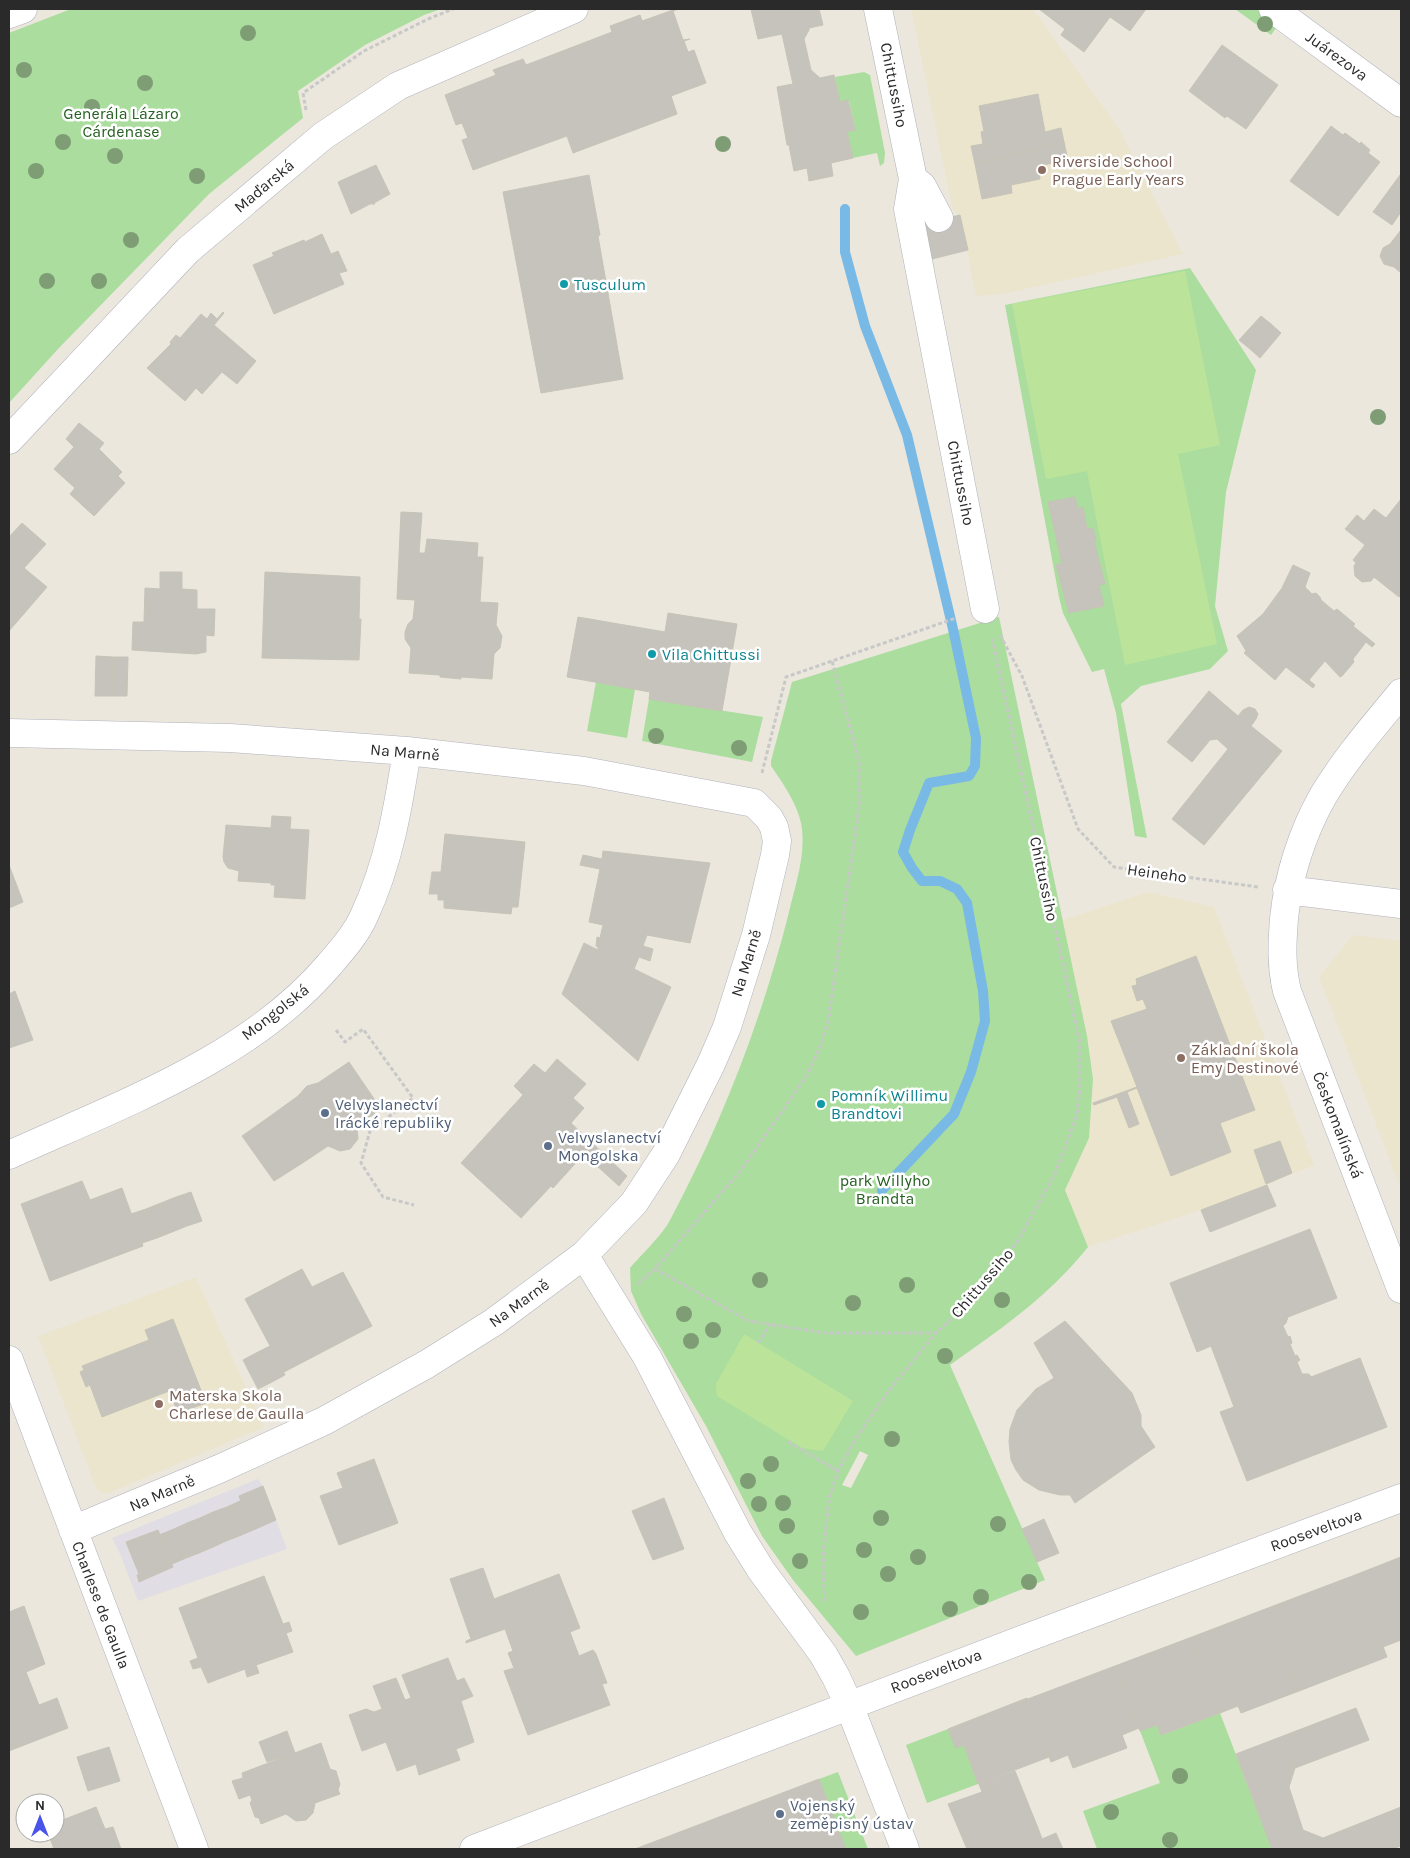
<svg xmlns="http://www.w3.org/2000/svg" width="1410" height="1858" font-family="Karla,sans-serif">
	<rect width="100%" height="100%" fill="#ebe7dd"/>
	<path fill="#e0dde4" d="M258,1479l5,7 24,63 -149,52 -17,-45 -9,-18z"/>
	<path fill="#ebe5ce" d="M911,9h122l86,120 64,125 -180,40 -27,2 -16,-81 -7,-4z
		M1148,892l66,15 100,258 -47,20 -66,25 -113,37 -23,-57 24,-52 4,-59 -6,-43 -24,-116z
		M1353,935l48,6v248l-82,-212z
		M196,1277l68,150 -155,66h-8l-5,-5 -58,-152z"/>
	<path fill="#abdd9e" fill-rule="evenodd" d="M71,9h370l-17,6 -59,30 -67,46 5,27 -94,76 -151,155 -49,54v-370z
		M1235,9h21l22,16 -7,10z
		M864,72l6,3 15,78 -1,10 -4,3 -3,-13 -24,5 -6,-26 8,-2 -6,-29 -9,1 -5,-25z
		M1190,268l66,102 -30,122 -11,114 13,45 -18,18 -69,17 -20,18 26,134 -12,-2 -19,-123 -12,-44 -12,3 -29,-59 -4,-16 -54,-292z
		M999,617l88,419 6,43 -4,59 -24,52 23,57c-39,49 -87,82 -138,118l95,215 -189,76 -63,-76 -31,-44 -56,-110 -65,-112 -10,-23 -1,-23c11,-13 31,-32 39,-46 52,-97 92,-200 119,-306 7,-30 19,-63 13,-93 -4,-20 -19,-41 -30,-57v-5l21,-79zM860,1451l8,4 -17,33 -9,-3z
		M596,682l39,7 -8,49 -40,-7z
		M649,699l114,18 -11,45 -110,-21z
		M1220,1713l52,136h-175l-14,-38 77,-28 -20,-52 17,-6 5,10z
		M948,1729l16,16 14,39 -51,19 -21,-58z
		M838,1772l30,77h-22l-27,-70z"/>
	<path fill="#bbe49a" d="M1185,271l35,174 -42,9 39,190 -92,21 -38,-194 -41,8 -34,-175z
		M744,1334l109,67 -30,50 -21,-3 -85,-52 -1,-12z"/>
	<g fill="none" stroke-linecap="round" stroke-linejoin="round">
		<path stroke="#78bae5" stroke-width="10" d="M845,209v43l20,74 42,109 46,194 23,109 -1,28 -6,10 -40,7 -19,47 -7,22 9,16 10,13h18l17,8 10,14 16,88 2,30 -14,51 -17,42 -72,76"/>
	</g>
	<path fill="#c6c3bc" stroke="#c6c3b7" d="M676,9h2l-5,2 10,29 7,-1 -6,2 4,11 6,-2 12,33 -35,13 6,18 -104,39 -6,-17 -94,34 -11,-30 6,-2 -6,-15 -6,2 -11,-30 51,-20 -3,-5 30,-11 3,6 86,-33 -2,-6 30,-11 2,6z
		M751,9h68l4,16 -14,3v2l-5,9 7,31 9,8 14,-3 6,27 8,-2 7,30 -8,2 6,26 -22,5 2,13 -24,5 -2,-13 -13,3 -5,-26h-2l-10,-58 16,-3 -11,-50 -24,5z
		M1039,9h107l-16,22 -20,-14 -26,35 -23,-17 4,-6z
		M1222,45l56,40 -32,44 -19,-13 -2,2 -36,-27z
		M1038,94l7,38 16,-4 3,14 -89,22 -4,-18 12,-2 -2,-12 3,-1 -5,-25z
		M1331,126l12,9 2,-2 15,11 1,-2 9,8 -2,3 12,9 -42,54 -48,-35z
		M1064,142l4,18 -30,6 2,13 -29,6 1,8 -30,6 -7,-35z
		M376,165l14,29 -16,9 1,1h-5l-19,10 -13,-32z
		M589,175l11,60 -2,1 25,143 -82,14 -38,-201z
		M1400,175l1,37 -9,13 -19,-13z
		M960,215l8,35 -36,9 -7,-36z
		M1401,230v43l-7,-6 -10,-3 -4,-8 3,-8 7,-4z
		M322,234l9,20 7,-3 9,20 -8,2 5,11 -70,30 -21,-49 21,-9 -2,-3 32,-13 1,2z
		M223,312l1,1 -10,12 42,36 -19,23 -15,-12 -20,22 -6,-6 -11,13 -38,-33 24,-24 -1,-2 6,-7 4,3 21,-24 6,5 4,-6 6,6z
		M1261,316l10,8 -21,25 -11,-9z
		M1271,324l10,9 -21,25 -10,-9z
		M79,423l25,20 -5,6 23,23 -4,4 7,7 -31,33 -24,-22 5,-6 -21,-19 20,-22 -8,-8z
		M1075,497l3,12 5,-2 4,22 6,-1 3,12 -2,1 11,43 -6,1 5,21 -35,7 -13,-48 6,-2 -14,-61z
		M1401,499v96l-2,2 -25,-20 -3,4 -9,1 -7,-6 -1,-10 2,-3 -3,-3 12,-15 -20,-16 12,-14 7,6 10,-12 12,9z
		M401,512l21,1 -3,40h6l2,-14 51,4 -1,14h6l-3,45 18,1 -2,22 6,11 -2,12 -6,6 -2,25 -31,-2v2l-21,-2v-2l-31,-2 2,-25 -6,-9v-7l3,-8 5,-5 2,-19 -18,-1z
		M22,523l24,21 -22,24 23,19 -38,44v-94z
		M1293,565l17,8 -5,14h-3l-20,28 -19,21 -5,-4 -16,12 -5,-8 26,-22 19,-26z
		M160,572h22v17l15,1v19h18l-1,27 -8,-1v17l-10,2 -64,-4 1,-28h11l1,-34 15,1z
		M265,572l95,5 -1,42h2l-2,41 -97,-2z
		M1302,587h3l7,7 4,-1 4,4 1,3 13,11 3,-2 18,15 -2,2 22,18 -3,3 -6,-5 -13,17 1,3 -12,14 -2,1 -15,-16 -16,19 6,5 -2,3 -27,-21 -11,13 -31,-27 2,-2 -4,-7 16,-12 5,4 19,-21z
		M668,613l69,11 -15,87 -73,-12 1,-7 -83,-15 11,-60 87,15z
		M96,656l17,1 -1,39h-17z
		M113,657h15l-1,39h-15z
		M1209,691l29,25 5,-6 6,-3 6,2 3,5 -2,5 -5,7 31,25 -78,94 -32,-26 56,-70 -11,-10 -7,1 -18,22 -25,-20z
		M272,816l19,1 -1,12 19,1 -4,69 -31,-2 1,-12h-4v-2l-33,-2 1,-10 -11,-3 -4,-6 -1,-5 3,-32 45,3z
		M445,834l80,8 -7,65h-6l-1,7 -67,-6v-8h-6v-6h-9l3,-22h9z
		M603,851l107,12 -20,80 -43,-8 -4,11 10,3 -3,12 -11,-4 -5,12 37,18 -33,74 -76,-67 22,-51 14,7v-3l-2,-1 1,-9 3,1 3,-13 -14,-3 11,-53 -20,-4 3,-10 19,4z
		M9,865l14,37 -14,6z
		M1196,956l59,154 -35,13 11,29 -60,24 -34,-88 -10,4 12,32 -10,4 -12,-31 -23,8 -1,-2 44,-16 -26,-66 36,-12 -4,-10 -6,2 -5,-15 5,-1 -1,-6z
		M15,991l18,49 -24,8v-54z
		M557,1059l29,25 -13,14 11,10 -13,15 56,53 -8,10 -35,-32 -31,34 -2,-2 -30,32 -60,-55 62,-68 -9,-9 20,-22 11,9z
		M349,1062l32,47 -24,17 1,13 -8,10 -10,2 -12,-5 -27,18 -32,-47 29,-21 9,-10 11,-3z
		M269,1117l32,47 -27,17 -32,-45z
		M1280,1141l12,32 -26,11 -12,-34z
		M82,1181l8,19 32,-12 21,58 -93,35 -29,-77z
		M1267,1185l9,21 -66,26 -9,-22z
		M191,1192l11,29 -15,5 -11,-29z
		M176,1197l11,29 -15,6 -11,-29z
		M161,1203l11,29 -15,6 -11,-29z
		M146,1209l11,29 -15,5 -11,-29z
		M1310,1229l27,69 -49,19 -2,6 -3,3 5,11 2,-1 2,7 -2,1 5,12 2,-1 3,5 -3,2 5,12h7l2,3 49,-19 27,69 -140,54 -27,-69 14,-5 -23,-61 -14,6 -27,-69z
		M302,1269l10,18 31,-15 29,54 -88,46 -39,-73z
		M173,1319l33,84 -28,10 -9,-22 -67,26 -12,-32 -4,2 -6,-15 4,-2 -2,-4 67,-26 -4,-10z
		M1065,1321l67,72 9,22v11l14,21 -80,56 -5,-8h-10l-21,-5 -16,-10 -7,-10 -5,-10 -2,-18 1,-13 7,-19 19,-21 18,-11 -20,-35z
		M270,1346l15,29 -13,7 -16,-29z
		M256,1353l16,29 -14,7 -15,-29z
		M374,1459l24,64 -59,22 -19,-49 23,-8 -6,-15z
		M263,1486l13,34 -25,11 -12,-35z
		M664,1498l20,51 -31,11 -21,-49z
		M240,1501l11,30 -12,5 -12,-29z
		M227,1507l12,29 -13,5 -13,-29z
		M213,1512l13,29 -13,6 -13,-29z
		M200,1518l13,29 -14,6 -12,-30z
		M1044,1519l15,34 -22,9 -15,-33z
		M187,1523l12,30 -13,5 -12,-29z
		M174,1529l12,29 -14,6 -13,-29z
		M158,1530l15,37 -16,7 -15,-38z
		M142,1536l15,38 -18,8 -2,-7 2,-1 -13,-32z
		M1401,1557v83l-18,7 -28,-72z
		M483,1568l11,31 65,-25 21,54 -10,4 9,24 14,-6 3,4 11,29 -5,1 8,21 -82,30 -24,-64 10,-3 -6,-15 5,-2 -8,-22 -39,14v-2l5,-2 -21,-60z
		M1355,1575l32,82 -88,34 -31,-83z
		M264,1576l19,48 6,-2 3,9 -6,2 7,19 -37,13 3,8 -12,4 -2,-8 -37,14 -7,-16 -8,2 -3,-8 8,-3 -19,-50z
		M24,1606l21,58 -19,8 13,33 18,-7 11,30 -59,23v-139z
		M1268,1608l31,83 -58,22 -3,-7 -18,7 -28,-76z
		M1192,1637l28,76 -59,22 -4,-10 -17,6 -25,-65z
		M448,1658l9,23 7,-3 9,18 -12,5 13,41 -18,7 4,11 -41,15 -3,-11 -19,7 -11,-29 -24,9 -13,-36 17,-6 8,3 8,-3 -9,-23 23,-8 9,22 6,-2 -9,-23z
		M1115,1666l24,62 -17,7 5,13 -54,20 -5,-13 -17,7 -23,-63z
		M1027,1698l22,59 -71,27 -14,-39 -8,3 -8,-19z
		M1356,1708l13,32 -74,28 -12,-32z
		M287,1731l8,22 -28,9 -8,-20z
		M1283,1736l12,32 -6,19 14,43 20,8 78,-31v39l-9,3h-120l-36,-95z
		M321,1743l9,26 6,2 4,13 -2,6 2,4 -25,9 -2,10 -7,7 -10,1 -10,-7 -25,10 -2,-6 -4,-1 -5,-14 2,-3 -2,-5 -11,4 -7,-18 11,-3 -1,-5z
		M109,1747l11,34 -32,10 -11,-34z
		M1015,1771l23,57 -58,21h-13l-19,-45 34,-12 -3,-8z
		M819,1779l27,70h-211z
		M96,1807l9,22 8,-2 8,22h-67l-6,-16h7v-10z
		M1038,1828l4,11 14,-6 7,16h-83z"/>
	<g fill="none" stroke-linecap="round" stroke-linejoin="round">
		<defs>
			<path id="minor" d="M878,9l35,170 -5,30 77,400
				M1273,9l128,94
				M9,14l14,-5
				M913,179l9,7 17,32
				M9,440l179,-190 135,-114 75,-50 176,-77
				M1401,693c-27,33 -56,66 -78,103 -21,37 -35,81 -39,123 -2,25 -3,47 3,72l114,298
				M9,733l221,5 177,13 177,20 170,32 15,15 5,9 3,14 -2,14 -19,80 -29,92 -16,37 -45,90 -32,49 -50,52 -90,67 -67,42 -103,57 -105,48 -146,61
				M1287,890l114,14
				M9,1155c110,-50 240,-96 320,-190 13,-15 27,-31 35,-49 25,-53 34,-108 43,-165
				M584,1255l63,102 91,176 23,37 62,84 13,23 13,28 56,144
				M9,1360l185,489
				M474,1849l555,-212 372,-139"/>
		</defs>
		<use href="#minor" stroke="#b0b1bc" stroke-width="29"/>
		<path stroke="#c8c8c8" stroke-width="3" stroke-dasharray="4 2.5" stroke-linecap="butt" d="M306,110l-3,-17 61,-42 64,-32 25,-10
			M1000,635l22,41 56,153 36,38 144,20
			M762,773l24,-96 170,-59
			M336,1030l9,12 18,-13 50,69 -43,33 -9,32 22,34 31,8
			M655,1269l94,52 76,12h111
			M638,1284l17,-15 87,-100 65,-94 14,-30 7,-23 31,-215v-47l-27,-99
			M758,1343l12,-18
			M788,1442l50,29
			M825,1601l-2,-31 1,-24 5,-47 9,-28 17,-31 32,-47 49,-60 21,-19 60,-72 38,-68 22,-59 3,-28v-44l-88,-405"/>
		<use href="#minor" stroke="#fff" stroke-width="28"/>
	</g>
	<g fill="#7e9d75">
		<circle cx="1265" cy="24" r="8"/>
		<circle cx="248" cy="33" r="8"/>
		<circle cx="24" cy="70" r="8"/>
		<circle cx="145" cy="83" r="8"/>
		<circle cx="92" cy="107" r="8"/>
		<circle cx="63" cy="142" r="8"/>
		<circle cx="723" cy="144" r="8"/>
		<circle cx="115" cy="156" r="8"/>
		<circle cx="36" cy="171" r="8"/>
		<circle cx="197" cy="176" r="8"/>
		<circle cx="131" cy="240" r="8"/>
		<circle cx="47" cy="281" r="8"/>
		<circle cx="99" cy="281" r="8"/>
		<circle cx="1378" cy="417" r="8"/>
		<circle cx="656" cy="736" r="8"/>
		<circle cx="739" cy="748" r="8"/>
		<circle cx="760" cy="1280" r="8"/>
		<circle cx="907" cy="1285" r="8"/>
		<circle cx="1002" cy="1300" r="8"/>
		<circle cx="853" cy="1303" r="8"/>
		<circle cx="684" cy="1314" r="8"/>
		<circle cx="713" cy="1330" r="8"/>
		<circle cx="691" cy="1341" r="8"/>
		<circle cx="945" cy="1356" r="8"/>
		<circle cx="892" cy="1439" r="8"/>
		<circle cx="771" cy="1464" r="8"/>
		<circle cx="748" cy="1481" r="8"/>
		<circle cx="783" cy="1503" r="8"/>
		<circle cx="759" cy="1504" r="8"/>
		<circle cx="881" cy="1518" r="8"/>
		<circle cx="998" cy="1524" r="8"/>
		<circle cx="787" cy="1526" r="8"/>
		<circle cx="864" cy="1550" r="8"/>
		<circle cx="918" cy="1557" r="8"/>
		<circle cx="800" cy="1561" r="8"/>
		<circle cx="888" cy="1574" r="8"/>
		<circle cx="1029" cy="1582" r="8"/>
		<circle cx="981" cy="1597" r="8"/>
		<circle cx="950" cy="1609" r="8"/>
		<circle cx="861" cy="1612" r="8"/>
		<circle cx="1180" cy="1776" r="8"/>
		<circle cx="1111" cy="1812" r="8"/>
		<circle cx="1170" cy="1840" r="8"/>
	</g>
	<g fill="#8d6e63" stroke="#fff" stroke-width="2">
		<circle cx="1042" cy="170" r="5"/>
		<circle cx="1181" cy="1058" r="5"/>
		<circle cx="159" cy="1404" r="5"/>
	</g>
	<g fill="#0f9aa8" stroke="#fff" stroke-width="2">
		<circle cx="564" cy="284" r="5"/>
		<circle cx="652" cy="654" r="5"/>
		<circle cx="821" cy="1104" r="5"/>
	</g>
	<g fill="#5c6f8a" stroke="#fff" stroke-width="2">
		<circle cx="325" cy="1113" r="5"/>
		<circle cx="548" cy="1146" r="5"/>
		<circle cx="780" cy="1814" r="5"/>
	</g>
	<g text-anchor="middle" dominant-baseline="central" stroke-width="5" stroke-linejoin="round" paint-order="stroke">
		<g font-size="16" fill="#2a2a2a" stroke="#fff">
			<text transform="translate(1337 56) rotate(36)">Juárezova</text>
			<text transform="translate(894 85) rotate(79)">Chittussiho</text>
			<text transform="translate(264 186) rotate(-40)">Maďarská</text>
			<text transform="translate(961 483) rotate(79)">Chittussiho</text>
			<text transform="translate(405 752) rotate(5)">Na Marně</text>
			<text transform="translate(1157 873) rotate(8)">Heineho</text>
			<text transform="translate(1044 879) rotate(78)">Chittussiho</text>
			<text transform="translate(746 963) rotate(-73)">Na Marně</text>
			<text transform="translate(275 1012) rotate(-38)">Mongolská</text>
			<text transform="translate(1338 1125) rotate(69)">Českomalínská</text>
			<text transform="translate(982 1283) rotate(-49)">Chittussiho</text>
			<text transform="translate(519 1303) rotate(-36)">Na Marně</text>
			<text transform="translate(162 1493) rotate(-23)">Na Marně</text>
			<text transform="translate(1316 1530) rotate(-20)">Rooseveltova</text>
			<text transform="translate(101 1605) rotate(69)">Charlese de Gaulla</text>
			<text transform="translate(936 1671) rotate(-21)">Rooseveltova</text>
		</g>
		<g font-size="16" fill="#256120" stroke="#fff">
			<text x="121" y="113">Generála Lázaro<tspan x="121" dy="18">Cárdenase</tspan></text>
			<text x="885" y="1180">park Willyho<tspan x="885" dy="18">Brandta</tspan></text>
		</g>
		<g font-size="16" fill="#785e54" stroke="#fff" text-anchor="start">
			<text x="1052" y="161">Riverside School<tspan x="1052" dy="18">Prague Early Years</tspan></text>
			<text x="1191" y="1049">Základní škola<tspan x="1191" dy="18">Emy Destinové</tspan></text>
			<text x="169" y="1395">Materska Skola<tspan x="169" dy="18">Charlese de Gaulla</tspan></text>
		</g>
		<g font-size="16" fill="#0d838f" stroke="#fff" text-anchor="start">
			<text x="574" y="284">Tusculum</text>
			<text x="662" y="654">Vila Chittussi</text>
			<text x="831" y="1095">Pomník Willimu<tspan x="831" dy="18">Brandtovi</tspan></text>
		</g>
		<g font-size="16" fill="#4e5e75" stroke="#fff" text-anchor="start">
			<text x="335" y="1104">Velvyslanectví<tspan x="335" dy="18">Irácké republiky</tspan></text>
			<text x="558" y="1137">Velvyslanectví<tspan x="558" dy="18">Mongolska</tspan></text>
			<text x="790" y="1805">Vojenský<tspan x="790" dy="18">zeměpisný ústav</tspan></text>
		</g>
	</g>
	<rect width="1410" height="1858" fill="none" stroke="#2a2a2a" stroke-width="20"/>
	<g transform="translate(40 1818)"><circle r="24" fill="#ffffff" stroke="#aaaaaa"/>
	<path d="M0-4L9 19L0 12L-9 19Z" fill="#4a54eb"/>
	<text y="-8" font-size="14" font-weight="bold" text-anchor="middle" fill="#2a2a2a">N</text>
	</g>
</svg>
